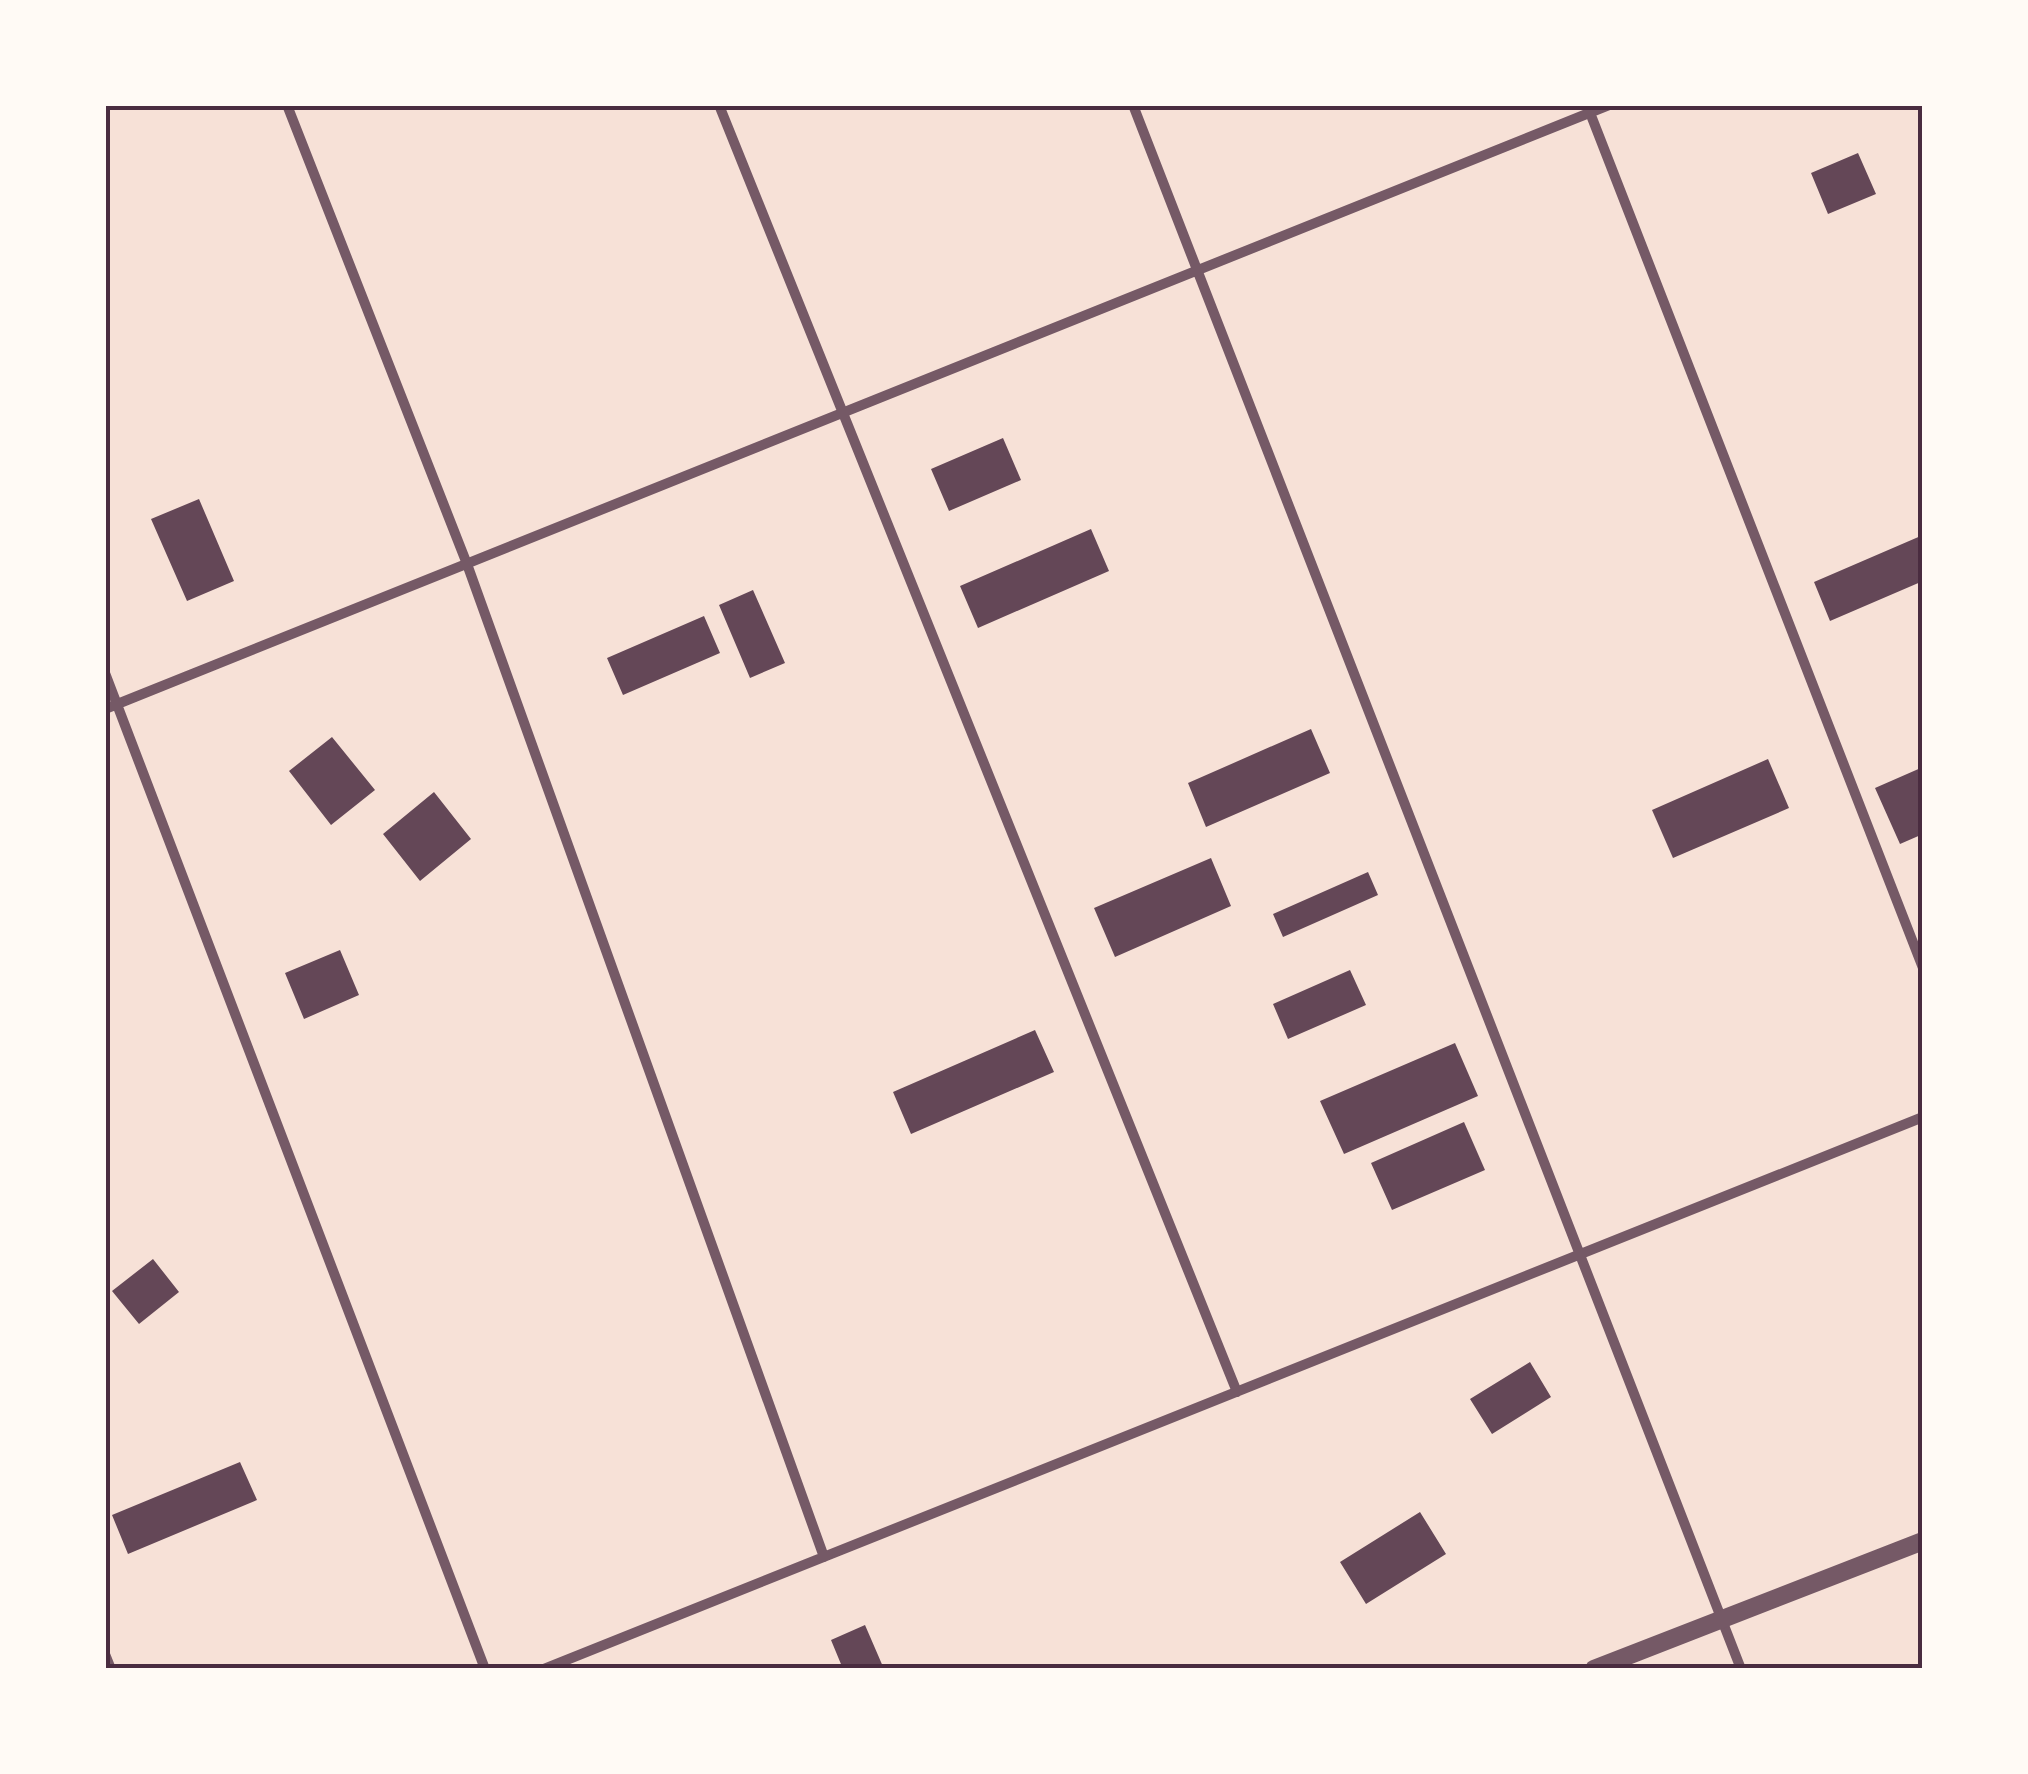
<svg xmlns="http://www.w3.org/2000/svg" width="2028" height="1774" font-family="'Source Sans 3',sans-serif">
	<rect width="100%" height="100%" fill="#f7e1d7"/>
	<path fill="#644757" d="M1858,153l18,41 -48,20 -17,-41z
		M1003,438l18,42 -72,31 -18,-42z
		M199,499l35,82 -47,20 -36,-82z
		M1091,529l18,42 -131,57 -18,-42z
		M1923,535v46l-93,40 -16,-39z
		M753,590l32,73 -35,15 -31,-73z
		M704,616l16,37 -97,42 -16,-37z
		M1311,729l19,44 -124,54 -18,-44z
		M332,737l43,53 -44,35 -42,-54z
		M1768,759l21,49 -116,50 -21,-48z
		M1923,767v67l-23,10 -25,-56z
		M434,792l37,47 -51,42 -37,-47z
		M1211,858l20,48 -116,51 -21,-49z
		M1368,872l10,23 -95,42 -10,-23z
		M340,950l19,45 -55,24 -19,-46z
		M1350,970l16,35 -78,34 -15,-35z
		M1035,1030l19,42 -143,62 -18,-42z
		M1455,1043l23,53 -134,58 -24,-53z
		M1464,1122l21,48 -93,40 -21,-47z
		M153,1259l26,33 -40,32 -27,-33z
		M1530,1362l21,35 -59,37 -22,-35z
		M240,1462l17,38 -129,54 -16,-39z
		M1420,1512l26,42 -80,50 -26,-42z
		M865,1625l19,44h-41l-12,-29z"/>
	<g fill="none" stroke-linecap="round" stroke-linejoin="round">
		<path stroke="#755966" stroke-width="10" d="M287,105l180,459 357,993
			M719,105l518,1287
			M1133,105l608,1564
			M1587,105l336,863
			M105,673l380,996
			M105,709l1504,-604
			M105,1654l6,15
			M544,1669l1379,-552"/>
		<path stroke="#755966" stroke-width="18" d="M1594,1669l329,-128"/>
	</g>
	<rect width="2028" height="1774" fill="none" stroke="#fffaf5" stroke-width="215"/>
	<rect x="108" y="108" width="1812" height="1558" fill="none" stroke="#4a2c40" stroke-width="4"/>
</svg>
